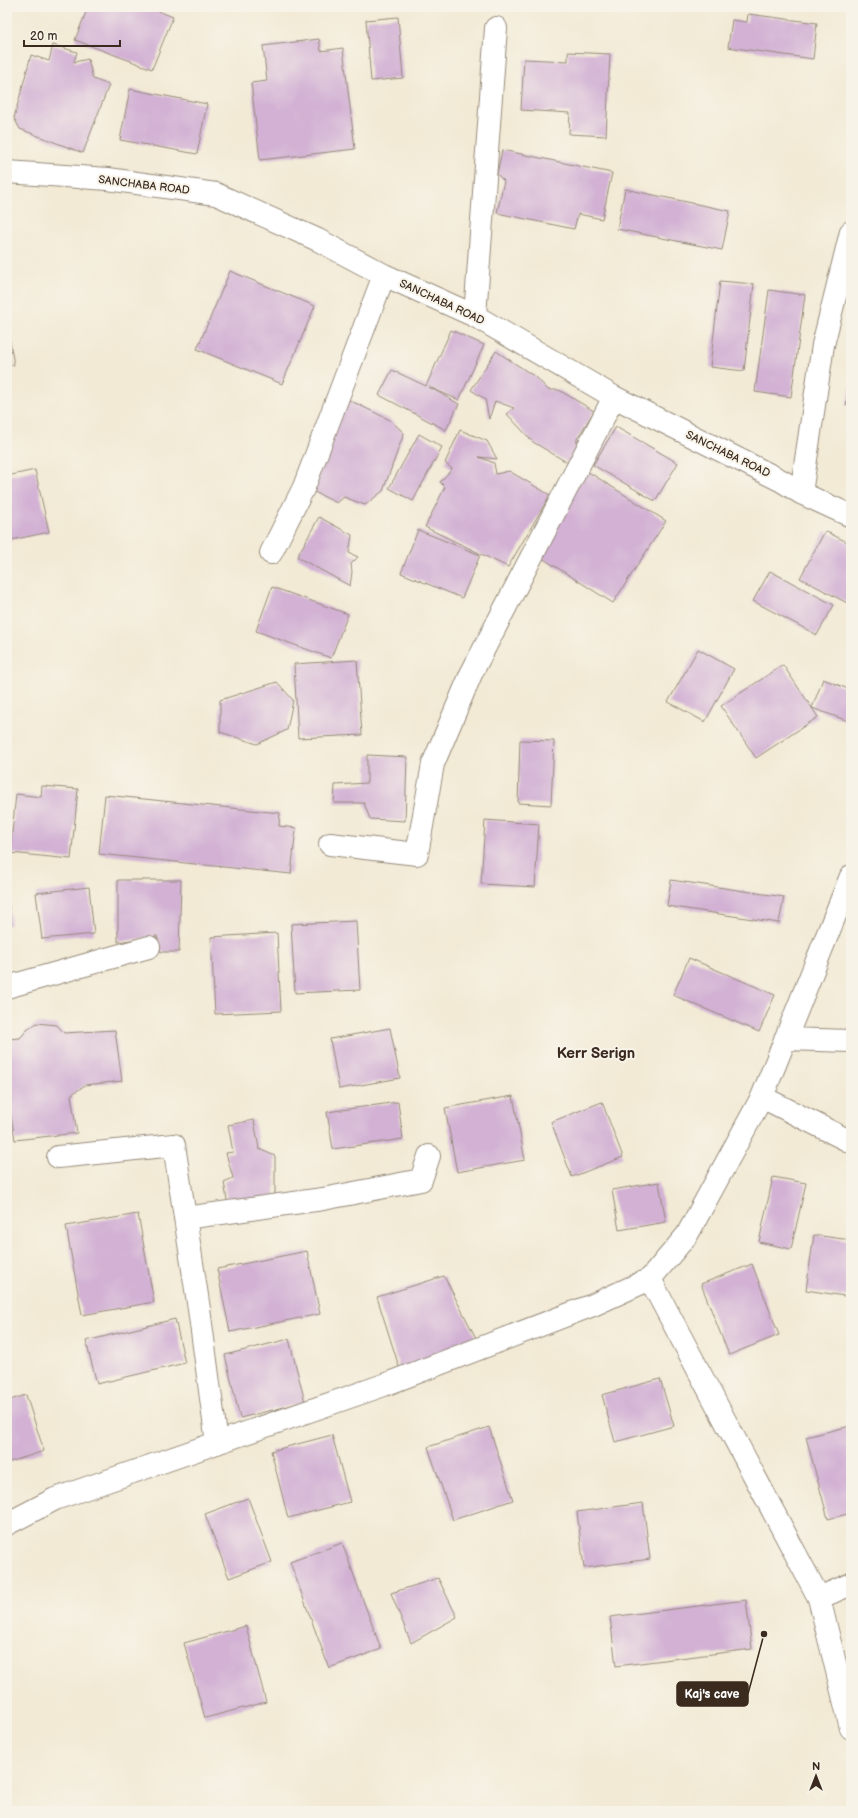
<svg xmlns="http://www.w3.org/2000/svg" width="858" height="1818" font-family="'Balsamiq Sans',sans-serif">
	<rect width="100%" height="100%" fill="#f7f3e8"/>
	<filter id="ink" filterUnits="userSpaceOnUse"><feTurbulence type="fractalNoise" baseFrequency=".025" numOctaves="2"/><feDisplacementMap in="SourceGraphic" scale="8" xChannelSelector="R" yChannelSelector="G"/><feConvolveMatrix kernelMatrix="1 2 1 2 8 2 1 2 1" color-interpolation-filters="sRGB"/></filter>
	<filter id="wash" filterUnits="userSpaceOnUse"><feTurbulence type="fractalNoise" baseFrequency=".012" numOctaves="4" result="noise"/><feDisplacementMap in="SourceGraphic" scale="16" xChannelSelector="R" yChannelSelector="G"/><feGaussianBlur stdDeviation="0.9" result="paint"/><feColorMatrix in="noise" values="0 0 0 0 0 0 0 0 0 0 0 0 0 0 0 0 0 1.4 0 .05"/><feComposite in="paint" operator="in"/></filter>
	<g filter="url(#wash)">
		<rect width="100%" height="100%" fill="#f2ead5"/>
		<g id="blocks">
			<path fill="#d2b1d4" d="M88,7h60l25,10 -21,52 -77,-29z
				M748,14l69,9 -4,36 -85,-12 4,-27 15,2z
				M398,17l5,61 -32,3 -5,-61z
				M319,39l2,12 22,-3 12,101 -95,11 -9,-77 16,-2 -4,-35z
				M53,45l24,7 -3,10 14,-3 5,20 16,6 -26,68 -63,-24 -6,-11 17,-63 18,6z
				M568,52l42,2 -4,82 -37,-2 1,-21 -49,-3 3,-51 44,2z
				M130,89l77,15 -10,50 -77,-14z
				M502,150l110,23 -10,46 -24,-5 -4,15 -77,-16 7,-32 -7,-7z
				M625,189l105,22 -8,39 -105,-21z
				M230,271l85,35 -33,78 -85,-35z
				M720,281l34,3 -10,87 -34,-4z
				M769,290l36,5 -14,102 -36,-5z
				M7,324l7,41 -7,1z
				M451,330l33,15 -25,55 -30,-13 30,17 -13,26 -67,-35 13,-25 34,16z
				M496,351l41,27 11,12h11l35,21 -17,28 -2,28 -42,-25 -26,-28 7,-6 -19,-7 -6,18 -4,-20 -14,-9z
				M851,387v19l-5,-1z
				M347,399l43,21 14,13 -21,58 -18,14 -21,-8 -7,6 -33,-16z
				M616,427l62,36 -23,38 -62,-36z
				M460,430l27,11 10,18 -18,-2 15,6 2,11 13,-3 41,24 -42,72 -83,-40 20,-40 -5,-5 12,-13 -7,-6z
				M419,434l23,13 -29,54 -24,-13z
				M35,470l14,62 -42,9v-65z
				M587,471l79,50 -53,82 -79,-50z
				M319,517l33,18 -3,18 9,4 -7,7 1,8 -2,14 -53,-29z
				M418,530l62,25 -18,43 -61,-25z
				M825,531l26,13v61l-51,-27z
				M770,571l64,34 -17,30 -64,-34z
				M272,587l76,27 -17,44 -75,-27z
				M698,649l36,20 -29,53 -37,-20z
				M357,660l5,75 -64,3 -4,-74z
				M783,665l29,43 11,-29 28,11v32l-39,-14 6,9 -62,41 -35,-52z
				M277,682l16,18 -6,30 -30,14 -37,-12v-32z
				M520,740l34,1 -3,64 -33,-2z
				M367,755l40,2 -2,64 -35,-2 -6,-16h-30l1,-18 32,-2z
				M42,786l36,3 -7,70 -61,-6 6,-59 25,3z
				M105,795l175,18 -1,13 17,2 -5,46 -192,-20z
				M485,820l54,4 -4,63 -54,-3z
				M118,880h63l-2,72h-18l-4,-16 -39,6z
				M671,880l113,17 -5,26 -112,-17z
				M89,887l5,47 -52,5 -6,-46z
				M7,890l4,35h-4z
				M356,921l4,69 -65,3 -4,-69z
				M277,933l4,78 -66,3 -4,-77z
				M689,958l86,37 -16,37 -86,-37z
				M37,1023l20,2 7,8 51,-3 7,51 -37,4 -14,10 6,38 -62,7 -8,-48v-53l13,-1 7,-8z
				M390,1028l10,50 -61,11 -9,-50z
				M513,1096l12,64 -68,12 -12,-64z
				M398,1102l5,37 -70,10 -6,-37z
				M602,1102l21,55 -51,20 -21,-55z
				M254,1120l5,29 16,7v44l-47,6 -4,-24 9,-4 -7,-25 7,-1 -5,-27z
				M773,1177l33,6 -15,66 -32,-7z
				M659,1182l7,40 -47,8 -7,-40z
				M138,1214l16,88 -72,13 -16,-89z
				M814,1235l37,5v57l-45,-7z
				M307,1251l13,63 -90,18 -13,-63z
				M752,1264l27,71 -50,20 -28,-71z
				M444,1276l32,62 -75,35 -24,-76z
				M175,1319l10,44 -88,21 -11,-43z
				M289,1339l16,63 -65,16 -15,-63z
				M660,1379l14,47 -59,16 -13,-47z
				M26,1395l18,56 -37,12v-62z
				M850,1426l1,87 -23,6 -22,-82z
				M489,1427l24,73 -60,20 -25,-73z
				M332,1435l18,67 -62,16 -17,-67z
				M248,1498l24,64 -43,16 -24,-64z
				M643,1503l7,56 -66,9 -7,-56z
				M342,1543l39,106 -52,19 -39,-106z
				M438,1578l19,39 -46,26 -20,-50z
				M746,1600l6,49 -136,17 -6,-49z
				M246,1626l20,76 -61,16 -21,-75z"/>
		</g>
	</g>
	<g filter="url(#ink)">
		<use href="#blocks" fill-opacity="0" stroke="#968a7a" stroke-width="1"/>
		<g fill="none" stroke-linecap="round" stroke-linejoin="round">
			<defs>
				<path id="minor" d="M7,172l101,7 108,15 102,46 66,35 91,41 139,81 168,84 19,12 50,23
					M475,316l21,-288
					M801,493l22,-148 28,-113
					M271,553l33,-66 80,-212
					M330,844l87,10 16,-90 38,-90 143,-277
					M7,987l142,-40
					M785,1039l66,2
					M762,1097l89,45
					M58,1157l116,-12 25,164 18,134
					M185,1218l138,-19 98,-19 8,-24
					M650,1279l169,319 32,130
					M7,1524l48,-25 329,-114 209,-80 57,-26 37,-44 75,-138 89,-221
					M819,1598l32,-14"/>
			</defs>
			<use href="#minor" stroke="#968a7a" stroke-width="24"/>
			<use href="#minor" stroke="#fff" stroke-width="22"/>
		</g>
	</g>
	<g text-anchor="middle" dominant-baseline="central" stroke-width="4" stroke-linejoin="round" paint-order="stroke">
		<g font-size="11" fill="#3b2a1e" stroke="#f7f3e8">
			<text transform="translate(144 185) rotate(7)">SANCHABA ROAD</text>
			<text transform="translate(442 302) rotate(25)">SANCHABA ROAD</text>
			<text transform="translate(728 454) rotate(26)">SANCHABA ROAD</text>
		</g>
		<g font-size="15" font-weight="bold" fill="#3b2a1e" stroke="#f7f3e8">
			<text x="596" y="1053">Kerr Serign</text>
		</g>
	</g>
	<path fill="none" stroke="#3b2a1e" stroke-width="1.5" d="M764 1634L748 1694"/>
	<circle fill="#3b2a1e" stroke="#f7f3e8" stroke-width="1.5" cx="764" cy="1634" r="4"/>
	<rect fill="#3b2a1e" stroke="#3b2a1e" stroke-width="1.5" x="677" y="1682" width="71" height="24" rx="4"/>
	<g font-size="12" text-anchor="middle" font-weight="bold" fill="#fff">
		<text x="712" y="1698">Kaj's cave</text>
	</g>
	<rect width="858" height="1818" fill="none" stroke="#f7f3e8" stroke-width="24"/>
	<g transform="translate(816 1776)" stroke="#f7f3e8" stroke-width="3" paint-order="stroke">
	<path d="M0-3L7 15L0 10L-7 15Z" fill="#3b2a1e"/>
	<text y="-6" font-size="11" font-weight="bold" text-anchor="middle" fill="#3b2a1e">N</text>
	</g>
	<path d="M24 40v6h96v-6" fill="none" stroke="#3b2a1e" stroke-width="2"/>
	<text x="30" y="40" font-size="12" fill="#3b2a1e" stroke="#f7f3e8" stroke-width="3" paint-order="stroke">20 m</text>
</svg>
